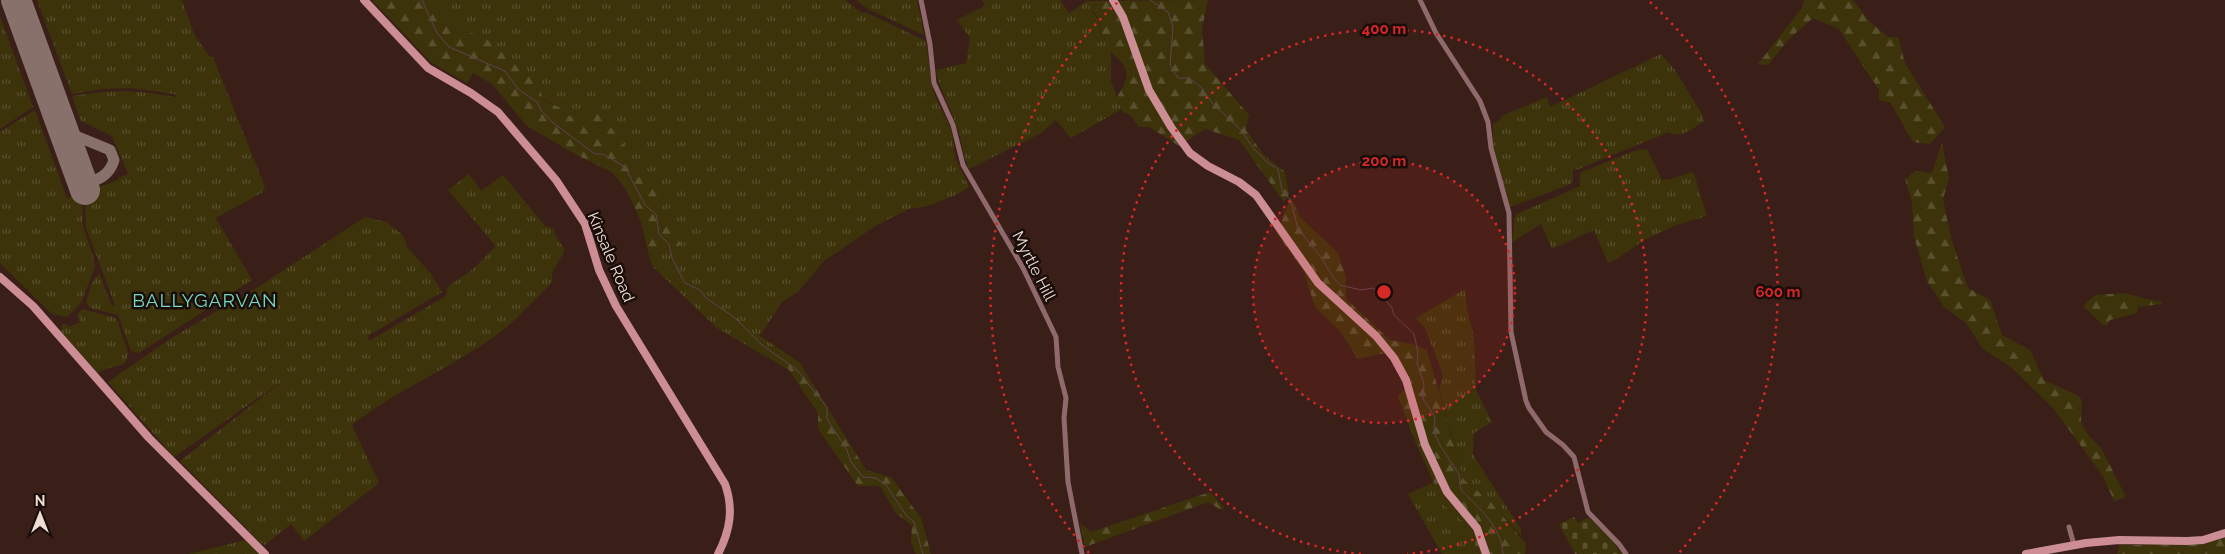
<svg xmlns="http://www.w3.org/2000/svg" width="2225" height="554" font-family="Raleway,sans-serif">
	<defs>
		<pattern id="grass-tufts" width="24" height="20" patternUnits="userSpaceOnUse" patternTransform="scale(1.25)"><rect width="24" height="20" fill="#3d330b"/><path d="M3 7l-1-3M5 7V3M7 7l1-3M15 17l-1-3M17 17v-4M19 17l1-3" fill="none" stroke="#59502e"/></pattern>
		<pattern id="forest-firs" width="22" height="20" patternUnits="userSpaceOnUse" patternTransform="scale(1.25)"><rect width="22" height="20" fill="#3d330b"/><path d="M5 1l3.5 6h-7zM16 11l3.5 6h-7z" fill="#59502e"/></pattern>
		<pattern id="cemetery-stones" width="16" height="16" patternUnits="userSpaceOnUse" patternTransform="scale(1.25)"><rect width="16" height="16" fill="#3d330b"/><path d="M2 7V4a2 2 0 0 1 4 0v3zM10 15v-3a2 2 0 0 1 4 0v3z" fill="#59502e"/></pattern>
	</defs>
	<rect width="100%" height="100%" fill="#391f17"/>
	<path fill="url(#grass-tufts)" d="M37,0h145l12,34 15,22 4,1 52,130 -2,5 -47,26 36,62 -113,73 -8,-2 -13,-36 -28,-7 -4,-6 6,-19 7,-10 13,33 3,-1 -29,-77 -1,-36 33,-12v-2l10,-4 -16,-38 -31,-15 -9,-25c38,-7 66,-6 103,1l2,-1 -3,-2 -43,-6 -30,1 -29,5z
		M439,0h406l17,13 3,-1 61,29 6,45 4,13 15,30 5,30 13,28 -13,8 -28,11 -19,3 -32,16 -53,36 -26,31 -16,10 -22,34 14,9 15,25 -72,-42 -64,-61 -4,-11 32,-11 -102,-122 -20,-16 -16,-8 -60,-63 -32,-8z
		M856,0h61l7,35 -56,-26z
		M982,0h78l9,13 18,-12 12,21 2,14 10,15v31l11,27 -51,29 -15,-18 -15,13 -72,36c-7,-16 -7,-30 -13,-45 -7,-20 -16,-33 -20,-54l30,-7 4,-25 -13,-18 28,-14z
		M0,16l33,91 -33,22z
		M1661,54l14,16 28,46 1,5c-10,7 -23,18 -35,11l-93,38 -3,-1v14l-63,24 -17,-61v-22l7,-4 2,-4 45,-19 3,10z
		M35,110l32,88 15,-4 1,33 10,29 2,11 -14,36 -14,14 -15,-3 -52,-51v-131z
		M1647,149l15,31 9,-1 21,-7 2,2 13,42 -31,9 -30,14 -34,23 -4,1 -14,-33 -42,19 -11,-25 -29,18 3,-27 65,-29v-13l53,-22z
		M469,174l12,17 22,-16 42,51 9,3 1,6 10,15 -13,23v9c-20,21 -39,42 -64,59 -44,30 -94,51 -136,84l27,58 -75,58 -13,-17 -26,21 -4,-2 -81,-82 105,-82 -111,78 -66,-75 65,-45 85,-50 107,-70 21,5 17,13 4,12 24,27 11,18 -74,44 1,5 77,-45 1,-9 26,-18 23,-23 -48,-56z
		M1465,289l2,20 7,28 2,53 16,32 -18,11 -1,22 48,74v7l-31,-35 -26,-21 -25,-91 4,-14 -18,-47 -9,-10z
		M82,309l31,8 4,3 11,33 -2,9c-9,6 -18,4 -28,11l-37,-42 1,-6 3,-1 4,3 11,-5 -3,-7z
		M1434,482l10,23 28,24 5,25h-35l-34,-60z
		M246,540l13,14h-71z"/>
	<path fill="url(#forest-firs)" d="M372,0h67l12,28 32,8 56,50 4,14 16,7 20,16 10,-14 15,9 20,27 38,58 19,42 -32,11 -8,-34 -14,-31 -14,-18 -38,-19 -48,-28 -35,-42 -19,-11 -6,10 -35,-20z
		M1208,0l-6,29 3,35 44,51 -3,15 17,24 22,18 4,22 -5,8 -45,-62 -34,-11 -26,17 -30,-19h-10l-9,-12 -7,-3 -6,-15c24,-36 -3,-32 -15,-60 -2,-5 -1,-11 -3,-16 -3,-7 -8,-14 -12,-20z
		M1804,0h49l17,22 18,15h10l7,26 40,64 -15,17 -17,-2 -23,-40 -11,-1v-11l-40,-61 -26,-11 -24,21 -21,26 -10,-1 44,-56z
		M1942,143l7,35 -6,21 8,39 17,50 22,12 12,35 28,15 14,30 33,15 5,5 -1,22 7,13 13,13 25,49 -12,4 -11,-25 -50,-68 -42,-41 -28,-18 -17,-26 -22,-16 -17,-26 -13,-44 -2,-35 -7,-23 11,-8 16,2z
		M1291,197l9,20 38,36 8,24v22l44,41 22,4 15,6 37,130 26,21 36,43 -1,10h-48l-5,-25 -28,-24 -27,-59 -19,-49 12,-16 -14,-28 -16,1 -22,5 -18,-28 -25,-24 -11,-35 -27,-38z
		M2125,293l20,6 18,3 -2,2 -23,3 -1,6 -27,7 -3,5h-4l-20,-19 12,-11z
		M774,345l26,18 66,107 25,7 30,41 10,36h-15l-5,-11 1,-17 -17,-14 -15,-26h-22l-40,-57v-16l-29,-43z
		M1210,492l14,16 -3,2 -13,-8 -123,45 -5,-24 11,9z
		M2225,537v17h-108l3,-9 79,-1z"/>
	<path fill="url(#cemetery-stones)" d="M1574,517l4,6 10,-6 27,25 3,8 5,4h-48l-16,-30z"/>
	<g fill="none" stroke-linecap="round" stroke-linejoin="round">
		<path stroke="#5f424f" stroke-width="1" d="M422,0l15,33 12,14 56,24 13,18 19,13 4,8 11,12 43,32h8l22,13 20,38 11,9 3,20 10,10 3,14 13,25 15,7 6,8 28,19 28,28 34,24 31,38v12l20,31 4,12 12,15 13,1 10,7 20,30 8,7 9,32
			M1150,0l18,12 5,15 -3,38 8,13h11l13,10 10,15 29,27 13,19 13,13 11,7 4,21 9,11 7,28 23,28 12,20 7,8 21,5 12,-2 6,4 13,16 2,7 20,19 4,18 -1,11 7,21 -1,15 12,18 -1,15 7,15 18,27 2,16c18,18 41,37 42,64"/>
		<path stroke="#88716a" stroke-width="11" d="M61,123l15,13 34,14 4,10c-6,22 -35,31 -46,7 -5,-9 -1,-21 -3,-31"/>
		<path stroke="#88716a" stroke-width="30" d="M16,0l69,190"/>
		<path stroke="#90696d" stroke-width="5" d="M921,0l9,44 4,39 19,42 10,40 60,103 33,69 2,30 8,31 -2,20 4,64 14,72
			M1420,0l16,33 44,68 8,21 3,26 18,65 2,119 15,69 3,7 17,24 17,13 11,12 14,55 31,32 7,10
			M2069,527l5,18"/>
		<path stroke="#cc8d94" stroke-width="8" d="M364,0l64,68 43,25 27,19 58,68 29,44 14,46 17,36 109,178c9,25 5,47 -7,70
			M1113,0l10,17 26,73 22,37 19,26 18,13 31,16 17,13 62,88 58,53 18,22 12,22 19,65 22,47 30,36 9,26
			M0,277l33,29 116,132 116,116
			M2026,554l60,-11 33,-3 68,1 16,-1 22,-7"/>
	</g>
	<circle cx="1384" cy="292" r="131" fill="#d62828" fill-opacity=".12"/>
	<g fill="none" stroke="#d62828" stroke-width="2.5" stroke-dasharray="2.5 5">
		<circle cx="1384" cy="292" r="131"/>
		<path d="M1361 554A263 263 0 1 1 1407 554"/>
		<path d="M1089 553A394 394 0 0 1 1118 2M1650 2A394 394 0 0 1 1679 553"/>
	</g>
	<g text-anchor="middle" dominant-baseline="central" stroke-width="5" stroke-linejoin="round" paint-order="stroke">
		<g font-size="16" fill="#eddbd5" stroke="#180d09">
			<text transform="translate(611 257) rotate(67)">Kinsale Road</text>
			<text transform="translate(1034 266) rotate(63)">Myrtle Hill</text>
		</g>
		<g font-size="19" letter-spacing="1" fill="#74d7c1" stroke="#180d09">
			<text x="205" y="300">BALLYGARVAN</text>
		</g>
	</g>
	<circle cx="1384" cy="292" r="8" fill="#d62828" stroke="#180d09" stroke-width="2.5"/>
	<g font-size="15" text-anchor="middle" font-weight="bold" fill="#d62828" stroke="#180d09" stroke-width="5" stroke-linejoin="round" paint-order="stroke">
		<text x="1384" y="34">400 m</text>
		<text x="1384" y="166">200 m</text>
		<text x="1778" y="297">600 m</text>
	</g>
	<g transform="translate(40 514)" stroke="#180d09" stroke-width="4" paint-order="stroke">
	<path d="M0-4L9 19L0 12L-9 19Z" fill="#eddbd5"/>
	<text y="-8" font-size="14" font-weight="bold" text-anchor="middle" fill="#eddbd5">N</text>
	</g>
</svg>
